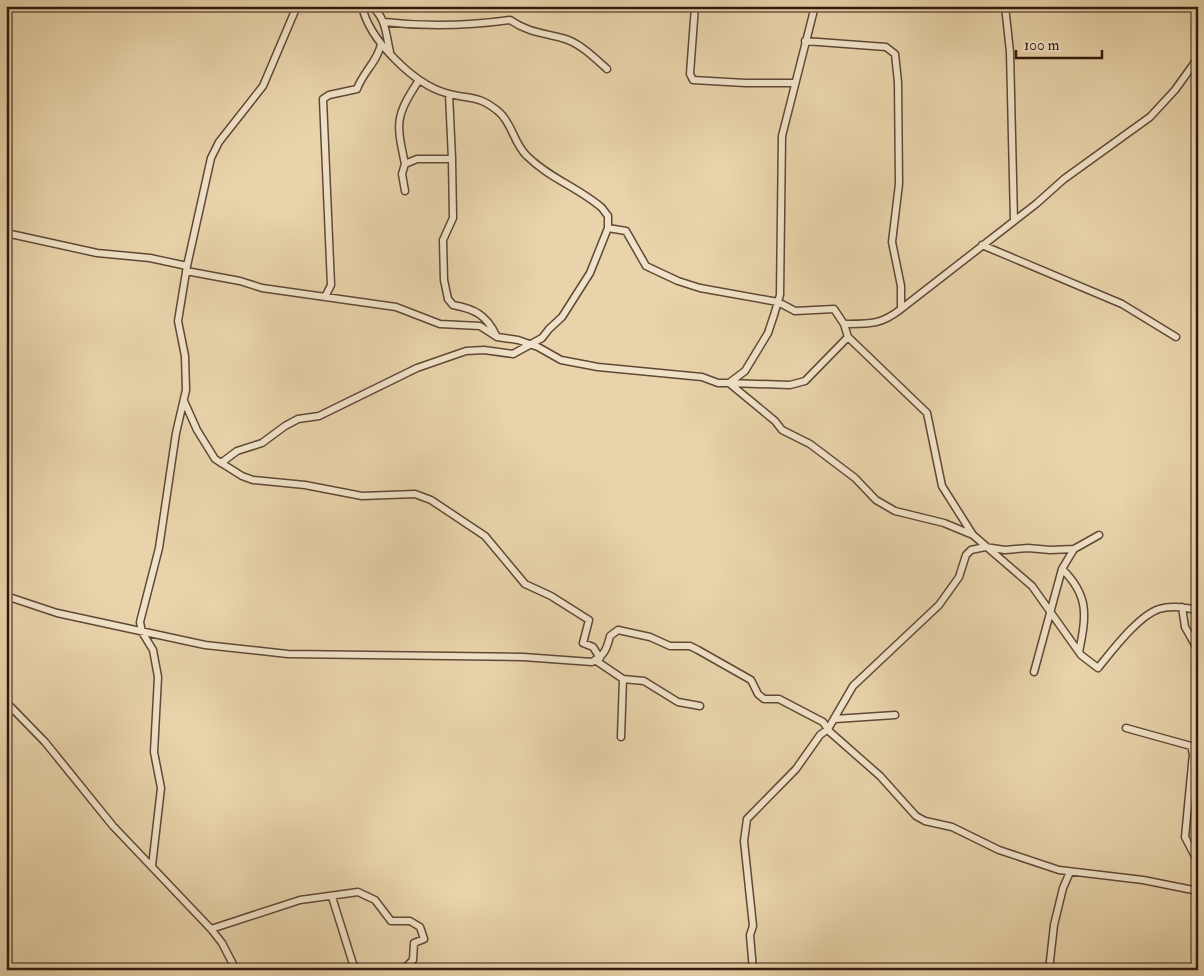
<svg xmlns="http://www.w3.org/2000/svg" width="1204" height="976" font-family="'IM FELL Double Pica',serif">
	<rect width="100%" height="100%" fill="#e8d3aa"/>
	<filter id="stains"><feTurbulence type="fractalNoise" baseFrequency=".004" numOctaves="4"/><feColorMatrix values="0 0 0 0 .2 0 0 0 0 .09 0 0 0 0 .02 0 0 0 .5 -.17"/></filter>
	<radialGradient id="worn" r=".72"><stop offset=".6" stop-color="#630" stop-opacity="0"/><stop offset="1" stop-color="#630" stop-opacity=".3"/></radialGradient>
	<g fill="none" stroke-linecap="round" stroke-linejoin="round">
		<defs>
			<path id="minor" d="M371,6c15,11 15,29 19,46
				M695,6l-5,68 3,6 52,3h50
				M1005,6l5,46 4,169
				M384,22c43,5 83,4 126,-2 17,12 33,13 52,18 17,4 33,20 45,31
				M805,41l81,6 9,7 3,28 1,102 -7,58 9,44v23l135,-105 28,-25 86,-62 25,-27 23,-32
				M452,159l1,59 -10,22 1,40 4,19 5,6c22,4 33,10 43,30
				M405,164c-9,-42 -10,-47 14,-84
				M405,191l-3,-17 3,-10 12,-5h35l-3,-65
				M608,228l18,3 20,35 32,15 22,7 78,14 17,9 39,-2 10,15
				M6,233l91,20 53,5 37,8
				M982,245l140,59 54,33
				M186,271l54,10 22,7 134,19 44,17 40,2 17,11 21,3 20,7 23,13 37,7 104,10 16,6h11l16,-12 23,-38 6,-18 6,-20 2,-159 33,-130
				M325,297l6,-12 -8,-186 6,-4 28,-6c6,-17 21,-28 24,-45
				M901,309c-20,16 -32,15 -57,15l4,13 79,76 15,73 31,49 59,51 49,69 17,13c14,-17 40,-52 61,-59 13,-4 26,-1 39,1
				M729,383l46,38 7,9 28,14 45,34 21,22 19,11 49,12 29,12
				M729,383l61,2 15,-4 43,-44
				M184,401l13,29 18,29 27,17 11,4 52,5 57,11 53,-2 16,6 54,36 40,48 26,12 38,24 -6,23 10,4 7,11
				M221,463l16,-12 25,-8 23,-17 13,-7 21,-3 98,-48 49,-17 18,-1 29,4 29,-16 7,-9 13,-12 28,-44 18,-45v-12l-6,-8c-23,-20 -53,-30 -75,-52 -13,-12 -15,-33 -28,-44 -21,-18 -30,-12 -53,-19 -32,-9 -77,-53 -84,-87
				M1062,569c28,27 24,48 17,83
				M6,596l51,17 148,32 83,9 235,3 69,5c12,-6 15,-13 18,-26l8,-6 32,7 20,9h20l8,4 53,30 7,14 6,5h15l44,23 7,10 50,44 36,40 9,5 27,6 47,23 60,20 84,10 55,11
				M1182,607l3,20 13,23
				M595,660l28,19 21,2 34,21 22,4
				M1034,672l28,-103 12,-20
				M6,702l39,40 68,84 98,103 11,14 14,27
				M835,719l60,-4
				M1126,728l65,18 2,8 -8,83 13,25
				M621,737l2,-58
				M152,866l9,-78 -7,-36 4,-75 -5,-27 -11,-18 -2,-10 19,-74 17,-115 10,-43 -1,-34 -7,-35 9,-55 24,-108 8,-16 44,-56 34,-80
				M332,897l21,67 5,6
				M211,929l89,-29 58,-8 17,8 16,21h19l10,6 4,12 -10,4 -1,17 -10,10
				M753,970l-3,-35 3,-9 -9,-85 3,-22 49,-50 24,-34 8,-6 25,-43 86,-81 20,-28 7,-22 5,-5 14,-3 20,3 23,-2 22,2 24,-1 25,-14
				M1049,970l5,-45 9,-37 7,-16
				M1194,970l4,-14"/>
		</defs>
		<use href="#minor" stroke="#604836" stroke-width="9"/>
		<use href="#minor" stroke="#f0e2c8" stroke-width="6"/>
	</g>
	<rect width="1204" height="976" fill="none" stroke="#e8d3aa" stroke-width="25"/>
	<rect x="8" y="8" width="1189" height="961" fill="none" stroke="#32190f" stroke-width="2.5"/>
	<rect x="12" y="12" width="1179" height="951" fill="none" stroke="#32190f"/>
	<path d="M1016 50v8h86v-8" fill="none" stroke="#32190f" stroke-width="2.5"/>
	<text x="1024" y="50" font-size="15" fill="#32190f" stroke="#f0e2c8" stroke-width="4" paint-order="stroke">100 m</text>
	<rect width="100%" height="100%" filter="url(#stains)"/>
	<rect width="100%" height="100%" fill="url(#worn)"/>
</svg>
